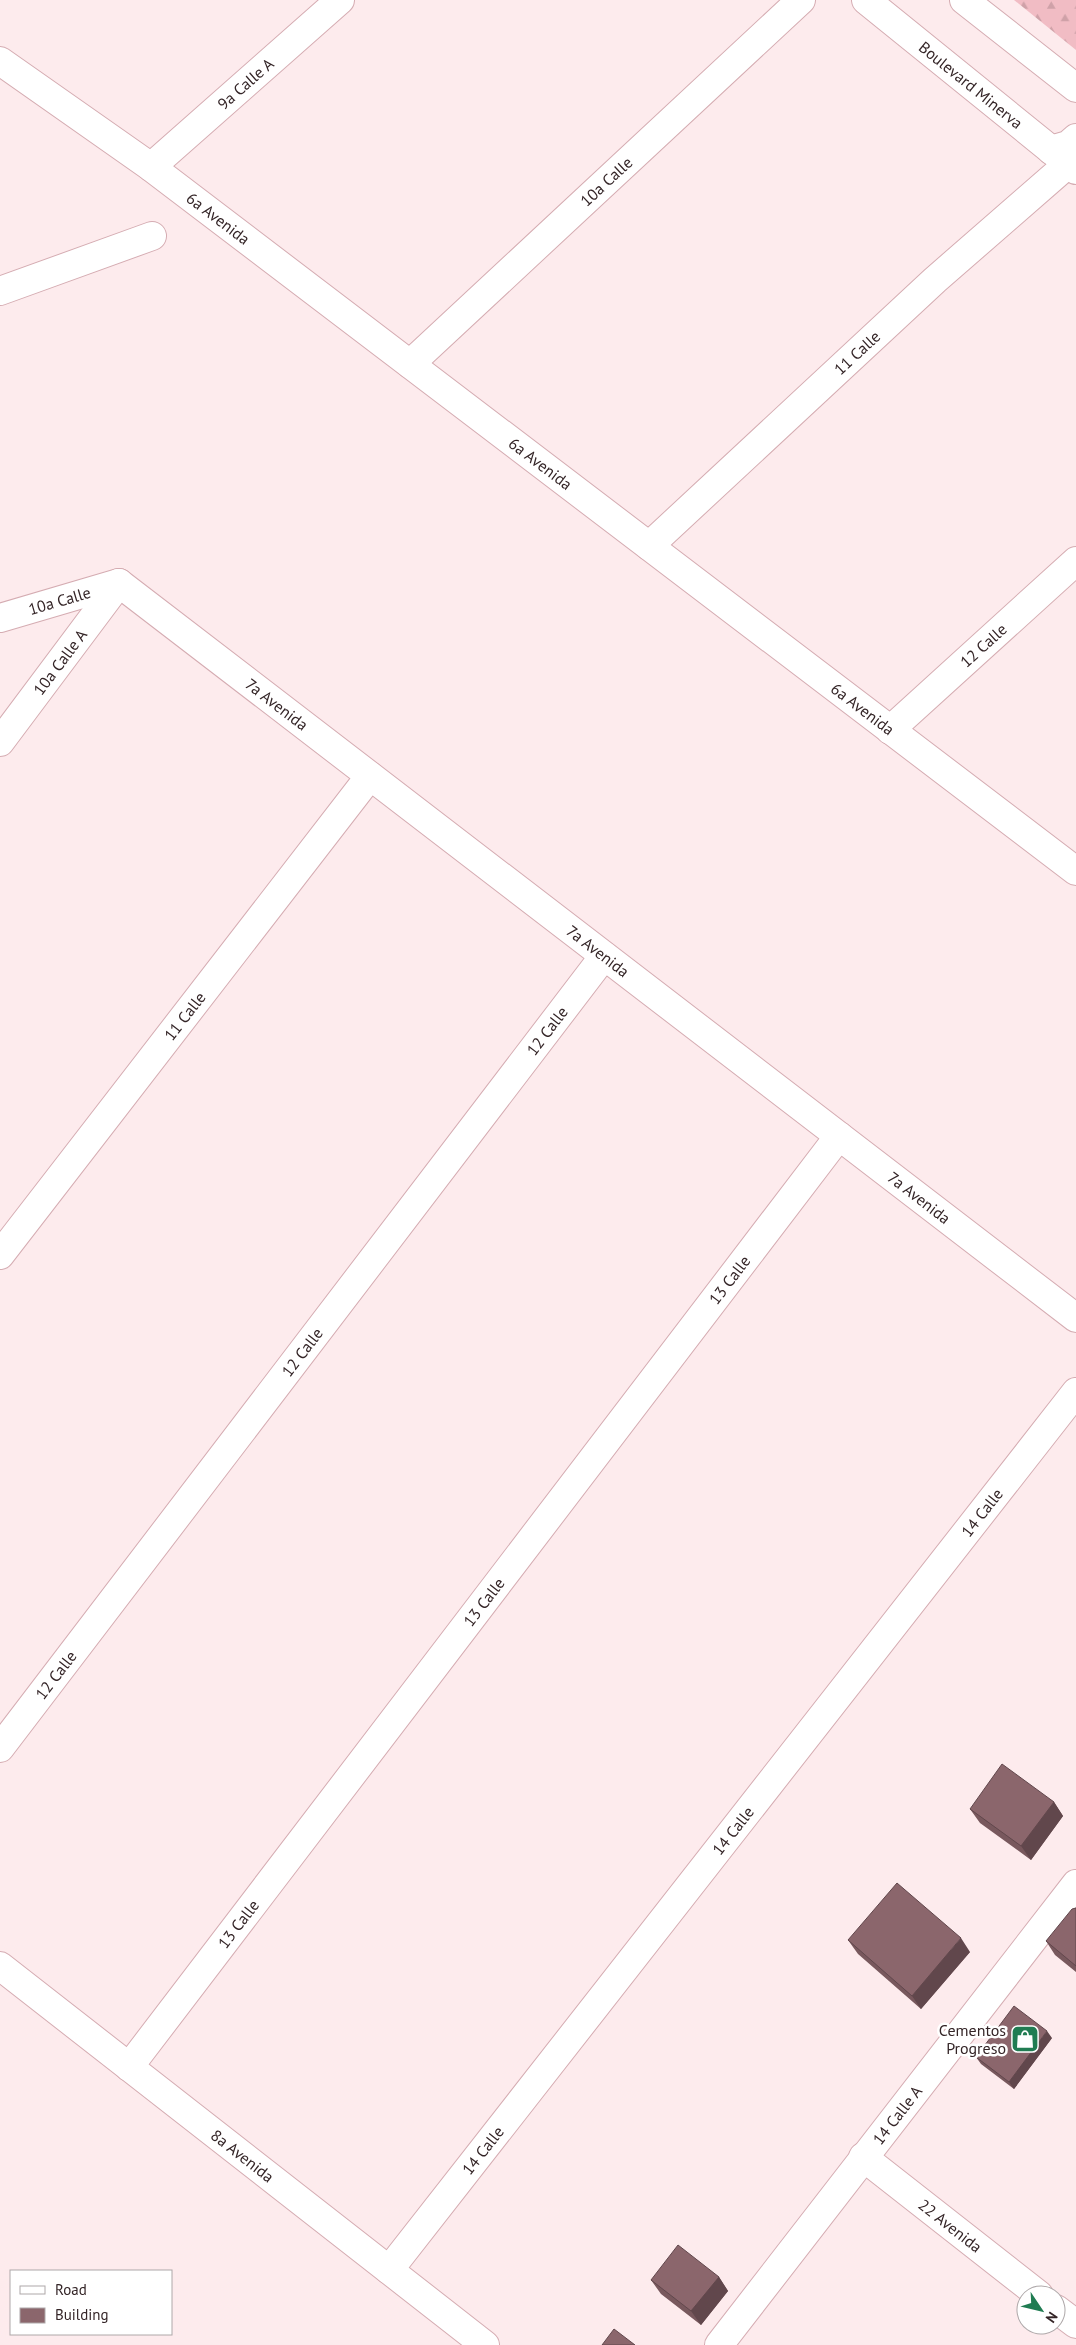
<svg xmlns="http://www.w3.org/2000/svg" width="1076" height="2345" font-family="'PT Sans',sans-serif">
	<defs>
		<pattern id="forest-firs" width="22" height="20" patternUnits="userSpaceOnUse" patternTransform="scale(1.25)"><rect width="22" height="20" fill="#f1bcc4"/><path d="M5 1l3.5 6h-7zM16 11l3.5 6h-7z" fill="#cfa1a8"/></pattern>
	</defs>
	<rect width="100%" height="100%" fill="#fdebed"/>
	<path fill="url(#forest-firs)" d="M1014,0h62v50z"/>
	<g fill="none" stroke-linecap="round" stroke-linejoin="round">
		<defs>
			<g id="street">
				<path id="s1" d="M0,61l151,106 925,704"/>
				<path id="s2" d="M151,167l189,-167"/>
				<path d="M0,291l152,-55"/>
				<path id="s3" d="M410,364l391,-364"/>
				<path id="s4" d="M649,546l286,-266 133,-116"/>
				<path id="s5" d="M119,583l957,735"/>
				<path id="s6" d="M0,618l119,-35"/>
				<path id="s7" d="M890,730l186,-169"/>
				<path id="s8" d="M0,742l119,-159"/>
				<path id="s9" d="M0,1255l370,-479"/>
				<path id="s10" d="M0,1748l604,-792"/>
				<path id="s11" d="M0,1966l485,379"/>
				<path id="s12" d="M129,2067l710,-931"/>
				<path id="s13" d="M863,2157l176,138"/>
				<path id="s14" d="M389,2270l687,-878"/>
				<path d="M1056,2309l20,15"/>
			</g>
			<g id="secondary">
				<path id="s15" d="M866,0l210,170"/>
				<path d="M964,0l112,88"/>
				<path d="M1051,150l17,-5 8,-7"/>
				<path id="s16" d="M719,2345l357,-461"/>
			</g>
		</defs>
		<use href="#street" stroke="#d5acb2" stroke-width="30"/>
		<use href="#secondary" stroke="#d5acb2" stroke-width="30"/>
		<use href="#street" stroke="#fff" stroke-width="28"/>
		<use href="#secondary" stroke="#fff" stroke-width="28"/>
	</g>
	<path fill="#78585d" d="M1054,1802l9,14 -32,44 -51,-37 -10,-14z
		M1076,1908v64l-21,-17 -9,-14z
		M848,1940l122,12 -49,57 -63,-55z
		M1052,2038l-38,51 -33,-25 -5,-7z
		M719,2277l9,14 -27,34 -40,-31 -10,-14z"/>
	<path fill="#61474c" d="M1054,1802l9,14 -32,44 -10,-14z
		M961,1938l9,14 -49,57 -9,-13z
		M1047,2031l5,7 -38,51 -5,-7z
		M719,2277l9,14 -27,34 -10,-14z"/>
	<path fill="#8b666c" stroke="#61474c" d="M1002,1764l52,38 -33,44 -51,-37z
		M897,1883l64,55 -49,58 -64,-56z
		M1076,1908v58l-30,-25 26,-32z
		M1014,2006l33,25 -38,51 -33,-25z
		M678,2245l41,32 -28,34 -40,-31z
		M614,2329l21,16h-33z"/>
	<defs>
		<symbol id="shop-square" viewBox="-11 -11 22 22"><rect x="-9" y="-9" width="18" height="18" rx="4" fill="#207c52" stroke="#fff"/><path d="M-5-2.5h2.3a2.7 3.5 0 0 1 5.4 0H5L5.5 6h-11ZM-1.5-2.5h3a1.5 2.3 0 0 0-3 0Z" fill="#fff"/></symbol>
	</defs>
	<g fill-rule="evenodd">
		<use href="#shop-square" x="1009" y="2023" width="32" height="32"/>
	</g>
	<g text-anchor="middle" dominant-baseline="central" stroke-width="5" stroke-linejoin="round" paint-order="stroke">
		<g font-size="16" fill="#342527" stroke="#fff">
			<text stroke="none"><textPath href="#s2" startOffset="126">9a Calle A</textPath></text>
			<text stroke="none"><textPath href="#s15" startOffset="135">Boulevard Minerva</textPath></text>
			<text stroke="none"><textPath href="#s3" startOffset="268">10a Calle</textPath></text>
			<text stroke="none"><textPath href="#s1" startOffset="269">6a Avenida</textPath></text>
			<text stroke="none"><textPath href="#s4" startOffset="284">11 Calle</textPath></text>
			<text stroke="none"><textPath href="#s1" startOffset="674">6a Avenida</textPath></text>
			<text stroke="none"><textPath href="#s6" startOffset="62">10a Calle</textPath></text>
			<text stroke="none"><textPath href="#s7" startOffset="126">12 Calle</textPath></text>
			<text stroke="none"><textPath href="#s8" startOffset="100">10a Calle A</textPath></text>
			<text stroke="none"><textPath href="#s5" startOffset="199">7a Avenida</textPath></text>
			<text stroke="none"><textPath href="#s1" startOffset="1079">6a Avenida</textPath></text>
			<text stroke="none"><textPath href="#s5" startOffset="604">7a Avenida</textPath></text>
			<text stroke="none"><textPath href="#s9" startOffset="302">11 Calle</textPath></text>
			<text stroke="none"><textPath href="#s10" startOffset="902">12 Calle</textPath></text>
			<text stroke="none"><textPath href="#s5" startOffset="1009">7a Avenida</textPath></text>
			<text stroke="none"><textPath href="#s12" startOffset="990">13 Calle</textPath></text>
			<text stroke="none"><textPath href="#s10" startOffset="498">12 Calle</textPath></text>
			<text stroke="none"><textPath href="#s14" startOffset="962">14 Calle</textPath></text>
			<text stroke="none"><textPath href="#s12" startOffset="585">13 Calle</textPath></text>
			<text stroke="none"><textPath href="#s10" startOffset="92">12 Calle</textPath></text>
			<text stroke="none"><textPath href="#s14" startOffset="558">14 Calle</textPath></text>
			<text stroke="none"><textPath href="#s12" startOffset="180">13 Calle</textPath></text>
			<text stroke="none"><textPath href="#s16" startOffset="291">14 Calle A</textPath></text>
			<text stroke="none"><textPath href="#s14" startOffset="152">14 Calle</textPath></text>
			<text stroke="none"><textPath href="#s11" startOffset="308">8a Avenida</textPath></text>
			<text stroke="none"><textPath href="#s13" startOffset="111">22 Avenida</textPath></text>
		</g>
		<g font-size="16" fill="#342527" stroke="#fff" text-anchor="end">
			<text x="1006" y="2030">Cementos<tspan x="1006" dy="18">Progreso</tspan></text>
		</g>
	</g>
	<rect x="10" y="2270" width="162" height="65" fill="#ffffff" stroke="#aea8a9"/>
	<rect x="20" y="2286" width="25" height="8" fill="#ffffff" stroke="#aea8a9"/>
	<text x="55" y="2295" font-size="15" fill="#342527">Road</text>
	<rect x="20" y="2308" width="25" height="15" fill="#8b666c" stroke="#aea8a9"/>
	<text x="55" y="2320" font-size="15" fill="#342527">Building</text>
	<g transform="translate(1041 2310) rotate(125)"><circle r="24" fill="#ffffff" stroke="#aea8a9"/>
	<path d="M0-4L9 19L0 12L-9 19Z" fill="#207c52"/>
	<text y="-8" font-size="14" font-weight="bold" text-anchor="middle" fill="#342527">N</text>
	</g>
</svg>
